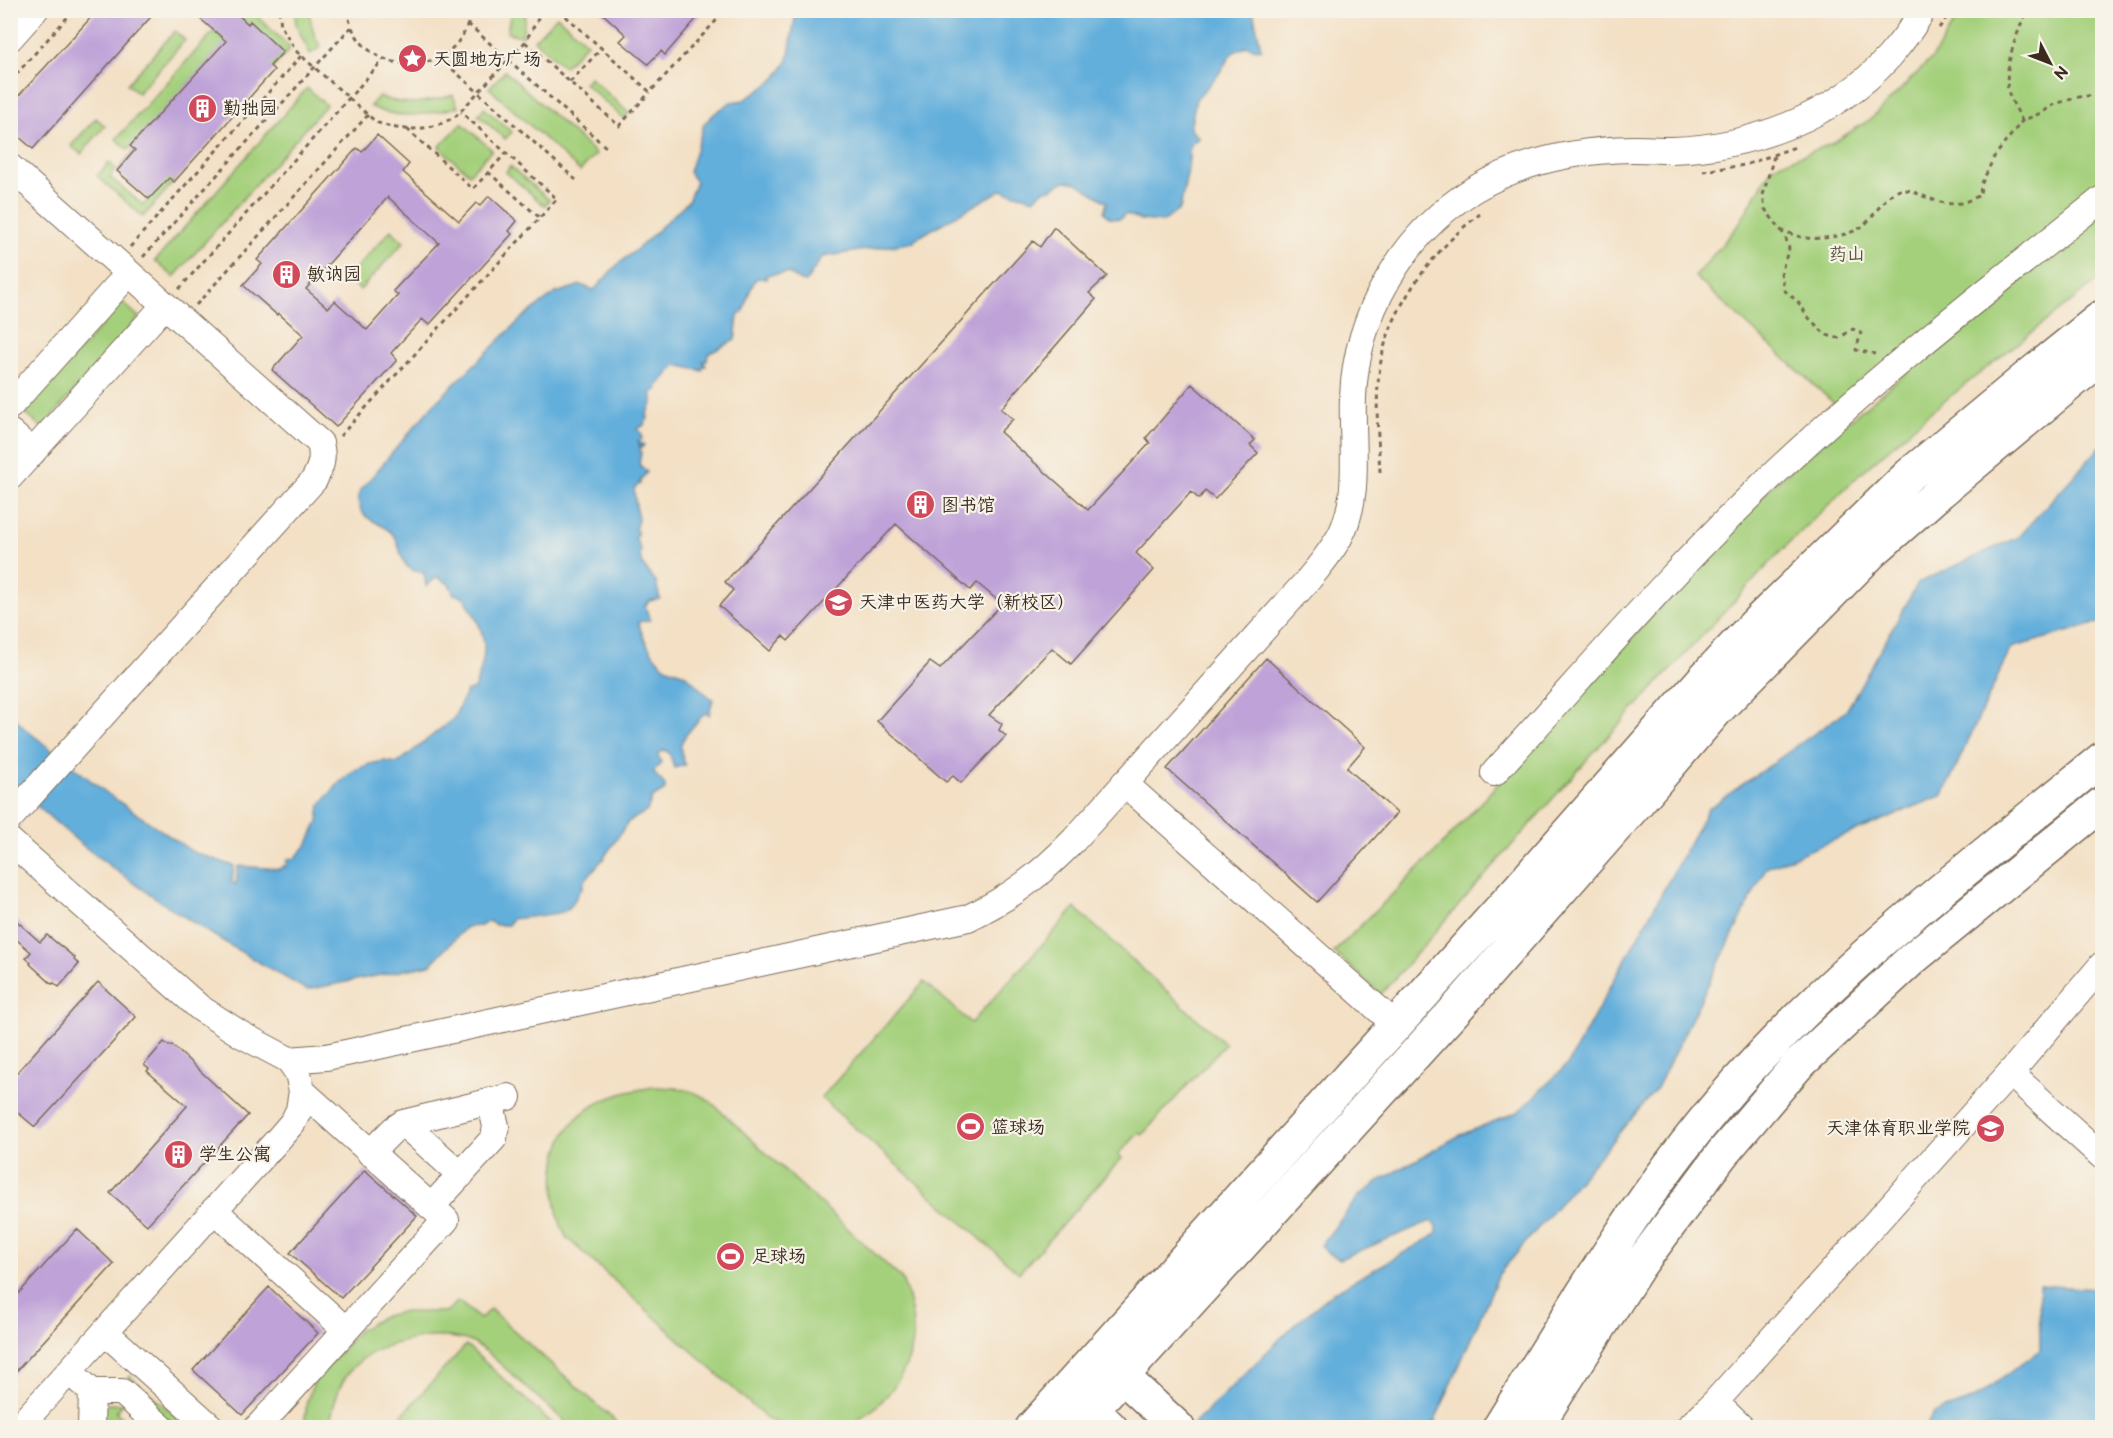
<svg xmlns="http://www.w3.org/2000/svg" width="2113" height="1438" font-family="'Balsamiq Sans','LXGW WenKai TC',sans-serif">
	<rect width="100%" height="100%" fill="#f7f3e8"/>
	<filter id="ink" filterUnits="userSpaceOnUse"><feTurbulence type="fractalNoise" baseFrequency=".0167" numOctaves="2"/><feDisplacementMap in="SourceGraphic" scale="12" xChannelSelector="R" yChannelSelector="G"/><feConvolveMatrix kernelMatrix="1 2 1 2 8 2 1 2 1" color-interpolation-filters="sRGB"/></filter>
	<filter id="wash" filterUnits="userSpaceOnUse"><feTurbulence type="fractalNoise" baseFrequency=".008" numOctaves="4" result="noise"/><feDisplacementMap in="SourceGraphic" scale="24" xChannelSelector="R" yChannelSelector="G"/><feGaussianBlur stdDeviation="1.35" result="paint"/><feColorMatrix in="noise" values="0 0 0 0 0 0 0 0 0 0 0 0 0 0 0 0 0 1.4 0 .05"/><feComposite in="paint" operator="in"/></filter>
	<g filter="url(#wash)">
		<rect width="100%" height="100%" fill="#f3e0c5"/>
		<path fill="#a4d07c" stroke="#707d4d" stroke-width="1.5" d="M235,11h16l39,36 -1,3 -146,167 -46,-41 12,-13 6,5 -5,9 33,28 6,-6 -32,-28 97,-116 -86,95 -12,-11 98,-108 8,7 6,-7 4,3z
			M295,11h14c2,12 4,25 12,36l-11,7 -14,-29z
			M511,11h15l-4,25 -15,-3z
			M1961,11h141v180l-264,216 -143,-130 44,-53 34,-58 58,-22 40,-25 62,-62z
			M557,16l30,27 -23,24 -30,-27z
			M175,31l10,9 -47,53 -11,-9z
			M505,71l91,83 -16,17 -91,-83z
			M590,77l39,36 -5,6 -40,-36z
			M307,88l19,17 -152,172 -19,-16z
			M453,95l5,12c-27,7 -62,14 -88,-1l9,-10c25,12 49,6 74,-1z
			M484,108l28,24 -7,7 -27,-24z
			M96,118l9,8 -24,28 -10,-8z
			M462,123l30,27 -23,24 -30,-27z
			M510,166l39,34 -4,6 -39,-34z
			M2102,207v70l-174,137 -69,61 -78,76 -189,203 -211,240 -47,-42 102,-101 337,-366z
			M391,230l13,12 -44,48 -13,-12z
			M122,302l17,15 -97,111 -17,-15z
			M1075,908l150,136 -83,91 -3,-2 -21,22 4,3 -103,115 -198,-175 103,-116 47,41z
			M654,1087c24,1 38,1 57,15l191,177c7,19 13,41 11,62 -5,36 -38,78 -74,86 -21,4 -54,1 -72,-8l-201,-182c-17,-34 -17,-91 11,-119 21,-20 50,-27 77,-31z
			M458,1301l22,18 10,-10 132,118h-51l-84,-75c-8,-6 -15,-11 -25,-13 -34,-7 -90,4 -112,32 -13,16 -18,37 -20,56l-26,1 3,-27 7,-19 45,-52 26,-14 16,-4h45z
			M466,1345l90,82h-165z
			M130,1376l58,51h-16l-49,-43z
			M106,1404h17l-7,8 18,15h-15l-9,-8 -8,8 -1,-17z"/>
		<path fill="#63afdc" stroke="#4f6c7d" stroke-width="1.5" d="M1251,10l3,5 7,34 -2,1 -12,-4 -15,7 -14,22 -22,24 -6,30 9,9 -9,7 -2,24 -8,40 -17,13 -22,-2 -15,-6 -7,5 -9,-1 -6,-6 3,-10 -30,-19 -12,-2 -14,8 -7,1 -10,9 -33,-9 -86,49 -1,3 -92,15 -16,25 -6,-1 -12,-8 -20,2 -3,1 2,3 -10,-1c-5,5 -12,26 -13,33l-6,5 -3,24 -27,14 -1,7h-4l3,5 -4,2 1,3 -27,-6 -19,22 1,2 -7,5 2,8 -6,12 1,4 -5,8 -6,3 5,5v5l-4,2 6,4 -2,3 -3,-3 2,8 -2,11 8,8 -7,9v3l-5,3 -1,4 4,29 -3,9 2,2v5l-2,1 6,13 -1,6 2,8 14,18 4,17 -11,2 -4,5 5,14 -12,2c5,16 14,35 28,45 7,4 16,4 22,10 9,7 14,16 25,22l-4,16 -3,-2c-7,5 -10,11 -16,17 -12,14 -11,17 -5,35l-11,3 -4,-13 -4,-5 -6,2 -2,4 3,5 -2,5 -5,4v3l11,12v5l-13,8 -5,13 -19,11 -25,37 -19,22 -2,8 -3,2c-2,6 -8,16 -14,20 -4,3 -44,7 -53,8l-4,6h-12l-8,-4 -7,5 -15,1 -36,38 -123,25c-76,-43 -148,-86 -217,-139 -27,-21 -53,-45 -79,-69v-68l13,14 84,66 85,58 41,14 -2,17 4,1 2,-18 43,3 2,-3 3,1 1,-7 3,-2 4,1 13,-14 11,-23 2,-17 20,-23 15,-12 15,-6 14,-3 14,2 56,-45 12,-26 8,-3c17,-40 12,-56 -10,-92l-10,-3 -5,-10 -12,-7 -11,9 -2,-13c-27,-3 -20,-22 -30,-37 -11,-17 -40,-12 -35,-44l73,-86 91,-89 33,-24 25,-8 13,5 21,-23 28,-23 45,-43 8,-19 -7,-10 15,-48 11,-11 16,-11 13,-2 15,-9 18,-14 11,-17 8,-49z
			M2102,445v177l-91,26 -68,147 -177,73 -109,220 -158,186 -64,147 -7,7h-238l104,-103 40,-33 103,-58v-8l-6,-5 -91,38 -13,-6 -6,-8 38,-49 24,-17 77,-44 58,-23 50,-48 140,-255 138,-98 72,-128 100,-46z
			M2039,1285l57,4 6,12v126h-176l7,-14 39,-13 68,-50z"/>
		<g id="blocks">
			<path fill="#bea2d8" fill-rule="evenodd" d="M98,10h59l-124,139 -23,-20v-24z
				M190,10h43l15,14 2,-3 33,31 -13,14 4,4 -100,112 -5,-4 -20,21 -32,-28 18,-21 -5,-4 96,-105z
				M599,10h105l-39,45 -4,-4 -13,13 -28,-23 6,-6z
				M377,135l32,29 -6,8 56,49 17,-18 4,3 9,-10 28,25 -8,10 3,3 -83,91 -7,-6 -31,34 6,7 -61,67 -64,-57 31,-35 -25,-22 -1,2 -34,-30 19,-21 -5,-4 100,-112 5,4zM388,197l51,46 -46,48 5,4 -31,35 -32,-29 -7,7 -22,-19z
				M1054,227l53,49 -18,17 7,6 -95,110 12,10 -13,13 88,78 62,-67 -4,-5 46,-54 63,56 -5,5 8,8 -43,46 -10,-8 -6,8 -8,-7 -55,61 18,17 -83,94 -19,-16 -63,67 13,9 -3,6 7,6 -45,47 -8,-7 -7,6 -69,-61 53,-59 10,7 62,-65 -25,-21 -7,7 -74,-66 -108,117 -5,-5 -13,15 -51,-45 14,-16 -8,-8 308,-341 7,6z
				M1266,658l99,89 -18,21 50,45 -80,89 -150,-133z
				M10,915l30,27 7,-7 28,23 -1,2 5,4 -20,23 -5,-4 -2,1 -22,-20 1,-1 -5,-5 5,-6 -21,-18z
				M98,982l38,35 -101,110 -25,-21v-26z
				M164,1042l5,4 3,-1 76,70 -101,110 -37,-32 77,-87 -40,-35 2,-2 -5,-4z
				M365,1170l52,46 -76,82 -51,-45z
				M77,1229l37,35 -104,114v-75z
				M269,1287l49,46 -76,82 -49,-45z"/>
		</g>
	</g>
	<g filter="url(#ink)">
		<use href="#blocks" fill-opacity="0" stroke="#7b6a58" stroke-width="1.5"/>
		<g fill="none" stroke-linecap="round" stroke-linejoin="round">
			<defs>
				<path id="minor" d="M10,38l25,-28
					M10,167l310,276c4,15 1,24 -6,37l-304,338
					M10,406l119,-133
					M10,432l23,20
					M10,477l155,-172
					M1494,773c88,-96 172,-195 265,-285 108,-104 226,-196 343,-289
					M1124,783l272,242
					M10,841l190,167 42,27 47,25 9,13 4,18 -3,19 -6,12 -19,22 -256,284
					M289,1060l37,-3 20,-4 622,-135c44,-21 72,-43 106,-78l234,-260c11,-13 22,-27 31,-42 23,-41 12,-97 14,-141 3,-82 50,-163 120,-207 48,-29 104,-40 160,-41 12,0 25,1 38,1 79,-2 165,-34 218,-93 13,-15 24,-30 34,-47
					M2010,1073l92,83
					M403,1123l58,52
					M370,1153l24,-24 9,-6 105,-26
					M431,1207l63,-69 2,-12 -6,-25
					M214,1210l132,120
					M105,1332l107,96
					M71,1373l21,19h30l40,36
					M1715,1402l27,26
					M91,1428l1,-36
					M257,1428l189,-208 -144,-129
					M1688,1428l27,-26 295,-329 92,-108"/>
				<path id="major" d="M1122,1376l56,52
					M1091,1409l20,19
					M1032,1428l483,-535 192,-218 51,-54 151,-146 122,-101 71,-57
					M1075,1428l383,-421 179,-204 79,-92 156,-159 68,-60 162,-135
					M1499,1428c69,-111 135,-225 220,-325 111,-131 251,-236 383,-344
					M1535,1428l103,-161 84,-113 74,-87 116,-108 190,-155"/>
			</defs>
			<use href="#minor" stroke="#7b6a58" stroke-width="28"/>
			<use href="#major" stroke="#7b6a58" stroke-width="36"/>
			<path stroke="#7b6a58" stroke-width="3" stroke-dasharray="4.5 4.5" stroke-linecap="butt" d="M279,10l2,16 16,26 79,70c26,11 56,9 80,-6l69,-74 18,-32
				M347,10c11,72 115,72 124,0
				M559,10l91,82 76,-82
				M468,24l138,123
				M1939,28l13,-18
				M525,42l94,84 31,-34
				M439,57l137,123
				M10,81l64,-71
				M570,82l32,-34
				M2022,121c-4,-10 -12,-21 -14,-31 -4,-24 9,-59 20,-80
				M407,129l66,60 33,-36
				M1774,156l-11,39 2,14 20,27 4,12 -8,25 3,17 14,12 11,16 17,17 13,3 14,-9 8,4 -5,17 19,4
				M1703,171l42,-6 50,-18
				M488,172l52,46
				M1780,230c9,3 18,7 27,8 15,2 46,-3 57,-13 12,-10 24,-37 41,-35 6,0 13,4 18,6 23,9 34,12 57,-1l1,-10 13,-28 28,-36 21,-9 12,-8 24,-7 23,-3
				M130,247l171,-191
				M143,257l208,-230
				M179,289l204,-229
				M196,305l172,-190
				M340,436l217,-237 -96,-87
				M1380,472c-2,-38 -6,-79 2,-116 11,-52 55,-110 98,-142"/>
			<use href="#minor" stroke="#fff" stroke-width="26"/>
			<use href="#major" stroke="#fff" stroke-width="33"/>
		</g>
	</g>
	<defs>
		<symbol id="sight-disc" viewBox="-11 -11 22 22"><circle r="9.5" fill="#d1495b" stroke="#f7f3e8"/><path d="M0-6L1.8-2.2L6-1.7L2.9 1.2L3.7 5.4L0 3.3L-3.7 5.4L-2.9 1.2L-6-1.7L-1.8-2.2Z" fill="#fff"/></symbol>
		<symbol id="building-disc" viewBox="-11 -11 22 22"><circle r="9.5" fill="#d1495b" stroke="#f7f3e8"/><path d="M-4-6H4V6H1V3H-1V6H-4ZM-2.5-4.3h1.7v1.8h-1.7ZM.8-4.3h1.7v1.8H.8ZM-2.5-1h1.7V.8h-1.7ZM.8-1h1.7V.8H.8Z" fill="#fff"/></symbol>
		<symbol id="university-disc" viewBox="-11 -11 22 22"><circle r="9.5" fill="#d1495b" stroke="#f7f3e8"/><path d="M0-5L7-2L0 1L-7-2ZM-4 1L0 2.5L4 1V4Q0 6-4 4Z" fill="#fff"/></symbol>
		<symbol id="stadium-disc" viewBox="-11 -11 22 22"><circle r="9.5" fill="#d1495b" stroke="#f7f3e8"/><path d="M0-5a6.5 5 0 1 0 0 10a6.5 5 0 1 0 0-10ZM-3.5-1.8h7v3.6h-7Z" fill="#fff"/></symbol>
	</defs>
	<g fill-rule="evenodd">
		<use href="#sight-disc" x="396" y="42" width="33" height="33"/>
		<use href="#building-disc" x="186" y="92" width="33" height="33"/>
		<use href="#building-disc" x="270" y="258" width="33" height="33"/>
		<use href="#building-disc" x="904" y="488" width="33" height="33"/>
		<use href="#university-disc" x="822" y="586" width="33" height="33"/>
		<use href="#stadium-disc" x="954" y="1110" width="33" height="33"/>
		<use href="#university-disc" x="1974" y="1112" width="33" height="33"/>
		<use href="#building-disc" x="162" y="1138" width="33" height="33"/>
		<use href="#stadium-disc" x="714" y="1240" width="33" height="33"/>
	</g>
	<g text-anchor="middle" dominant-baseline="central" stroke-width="4.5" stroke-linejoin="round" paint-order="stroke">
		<g font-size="18" fill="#3b2a1e" stroke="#f7f3e8" text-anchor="start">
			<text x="433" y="59">天圆地方广场</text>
			<text x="223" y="108">勤拙园</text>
			<text x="307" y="274">敏讷园</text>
			<text x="941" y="505">图书馆</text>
			<text x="859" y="602">天津中医药大学（新校区）</text>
			<text x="991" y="1127">篮球场</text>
			<text x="1970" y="1128" text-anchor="end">天津体育职业学院</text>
			<text x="199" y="1154">学生公寓</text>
			<text x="752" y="1256">足球场</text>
		</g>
		<g font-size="18" fill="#555436" stroke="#f7f3e8">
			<text x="1847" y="254">药山</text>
		</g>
	</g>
	<rect width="2113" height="1438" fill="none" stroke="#f7f3e8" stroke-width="36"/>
	<g transform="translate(2050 63) rotate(132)" stroke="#f7f3e8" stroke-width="4.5" paint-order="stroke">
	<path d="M0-4.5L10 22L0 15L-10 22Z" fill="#3b2a1e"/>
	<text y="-9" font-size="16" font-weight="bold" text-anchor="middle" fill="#3b2a1e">N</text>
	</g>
</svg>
